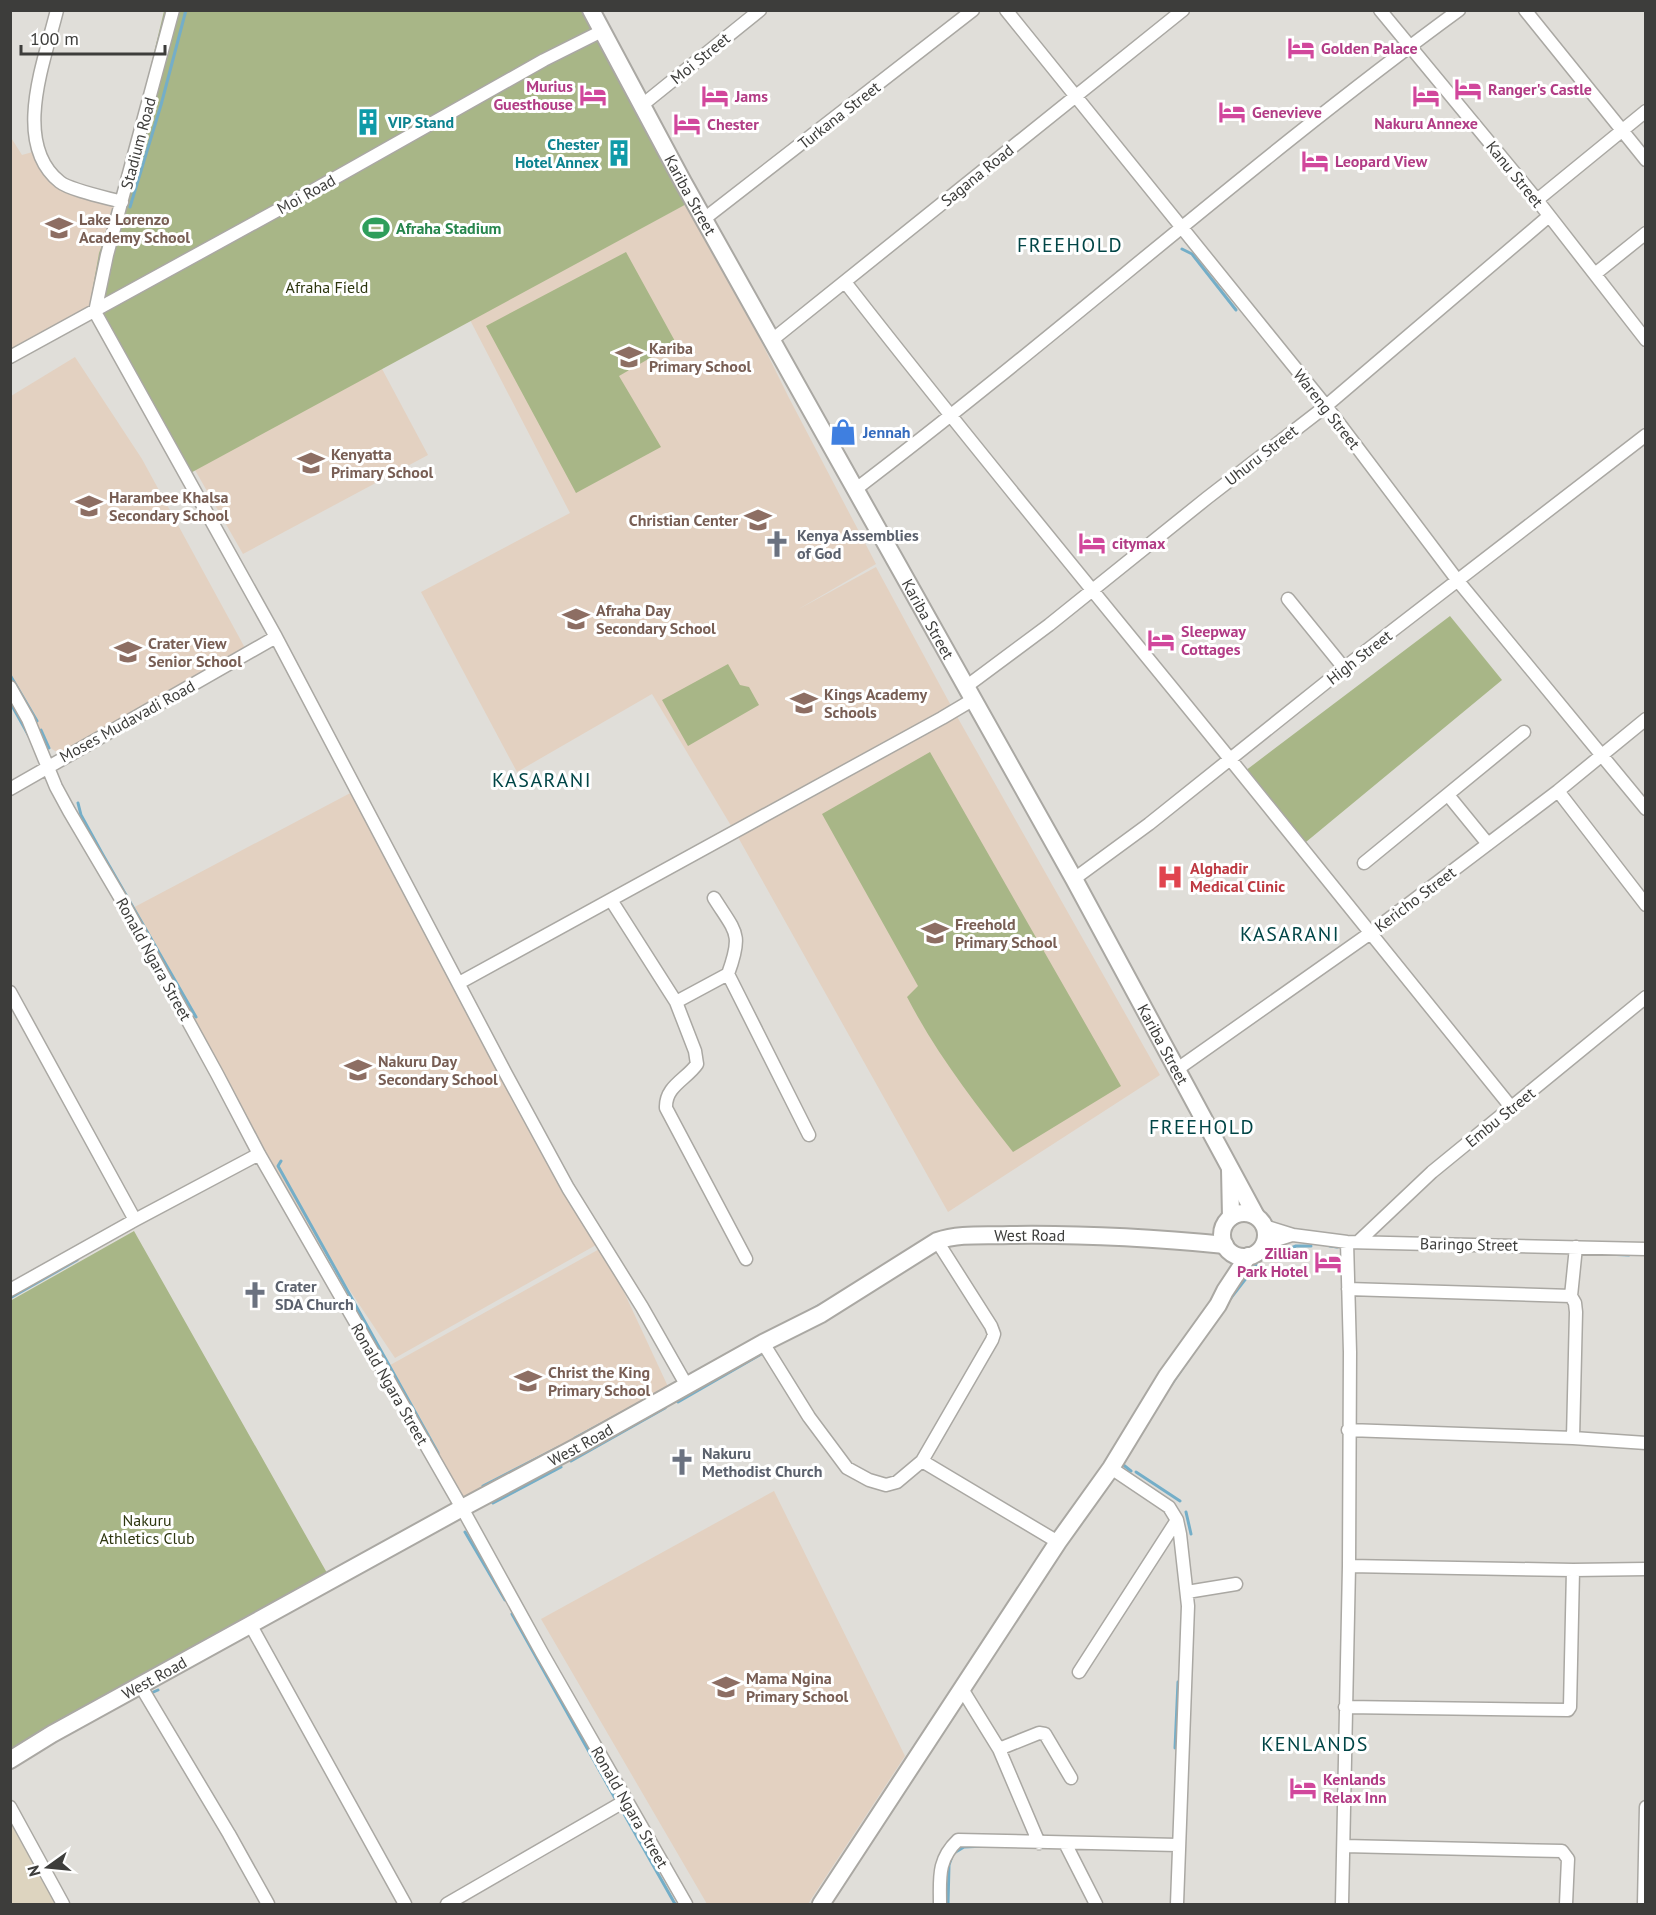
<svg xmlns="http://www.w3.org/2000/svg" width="1656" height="1915" font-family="'PT Sans',sans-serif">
	<rect width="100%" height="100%" fill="#e0ded9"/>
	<path fill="#ddd4bf" d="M11,1817l48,87h-48z"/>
	<path fill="#e3d1c1" d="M10,136l12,19 14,-4 11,21 71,30 -29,107 -79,45z
		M692,201l96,195 88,168 -79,46 79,-43 79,146 205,362 -212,137 -209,-373 -87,-145 -135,78 -96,-180 149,-79 -101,-195z
		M75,357l67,102 103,189 -183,104 -7,-1 -6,-4 -38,-72v-279z
		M381,367l47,88 -185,99 -48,-84z
		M356,790l240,455 -201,113 -137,-205 -131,-242z
		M603,1247l68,146 -212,107 -76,-131z
		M774,1491l131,265 -97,148h-101l-166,-285z"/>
	<path fill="#a8b687" d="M164,11h427l101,190 -507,275 -96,-167 10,-56 19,-51z
		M626,252l50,91 -57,33 42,71 -85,46 -90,-167z
		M1450,616l52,64 -196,162 -61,-71z
		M728,664l12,21 9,2 10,18 -71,41 -26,-46z
		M930,752l191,334 -108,66c-39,-50 -77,-99 -106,-155l11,-11 -96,-172z
		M134,1231l197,349 -321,184v-463z"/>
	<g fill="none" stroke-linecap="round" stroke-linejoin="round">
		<path stroke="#74aec8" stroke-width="3" d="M130,207l31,-102 25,-95
			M1182,249l10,5 44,56
			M10,675l27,46
			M10,702l20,36
			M41,730l8,18
			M78,803l3,12 22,40 93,162
			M281,1161l-3,5 160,287
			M1330,1246l7,1
			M1604,1254l25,1
			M1645,1255l1,1
			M1269,1257l27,-11h15
			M10,1298l67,-38
			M1230,1299l28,-36
			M809,1311l18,-10
			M1171,1385l20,-29
			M678,1402l85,-49
			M575,1438l63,-34
			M571,1461l94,-53
			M1121,1463l10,8
			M1136,1472l44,29
			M483,1486l76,-39
			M493,1503l68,-36
			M1186,1512l5,22
			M465,1532l40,68
			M512,1614l104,186
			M149,1694l9,-4
			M1175,1748l3,-66
			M623,1812l52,92
			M954,1853l10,-6 21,-1
			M948,1904l1,-39 2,-6"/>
		<defs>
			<path id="street" d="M57,10c-12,50 -46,133 3,172 10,8 48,16 62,20
				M173,10l-66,245 -12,57 181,325 230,437 62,114 74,119 45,79
				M1006,10l320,396 132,175 188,228
				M1380,10l157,190 109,140
				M1525,10l121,150
				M641,106l119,-96
				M1537,200l109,-89
				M704,219l269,-209
				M1595,274l51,-41
				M845,282c125,161 256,318 385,477 94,116 187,233 281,348
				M772,340l411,-330
				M10,357l277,-152 257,-145 58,-29
				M856,489c204,-155 395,-327 603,-479
				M1288,599l56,69
				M967,686l82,-61 158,-127 119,-92 223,-190
				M10,687l18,32 28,68 13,24 56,95 92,168 42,80 203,354 80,145 144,251
				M10,789l266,-152
				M1558,791l88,114
				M1448,795l40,49
				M1364,863l160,-131
				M1074,879l75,-55 195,-156 302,-233
				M714,898c22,35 29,35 14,76
				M611,900l65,102 19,49 2,13c-10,15 -32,22 -31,44l80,151
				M459,983l483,-265 32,-19
				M10,992l125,228
				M676,1002l52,-28 81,161
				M1176,1070l193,-136 189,-143 88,-72
				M1264,1226l29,9 54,7 299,7
				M937,1241l54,85 3,8 -2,6 -70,121 136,81
				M1359,1241l73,-69 214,-175
				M1264,1244l28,-9
				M1348,1289l223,7 4,7 1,9 -3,126
				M10,1290l125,-70 124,-66
				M1571,1296l5,-49
				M763,1343l46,74 38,51 22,12 17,5 11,-3 25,-21
				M1348,1430l225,8 73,5
				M1111,1468l58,39 8,13 3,14 8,72 -11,298
				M1349,1566l224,4 73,-1
				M1187,1592l49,-8
				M250,1624l155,280
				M1079,1672l98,-152
				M140,1685l89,149 39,70
				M962,1689l37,60 40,94
				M1345,1707l223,3 2,-3 3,-137
				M999,1749l40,-16 6,1 26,44
				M10,1807l53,97
				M1065,1843l31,61
				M1344,1846l218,5 6,8 -2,45
				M447,1904l178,-103
				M940,1904c0,-26 -3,-44 18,-64l220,5
				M1342,1904l7,-338 1,-214 -3,-110
				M1644,1904l2,-97"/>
			<g id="secondary">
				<path id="s1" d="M591,10l92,172 391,697 182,337"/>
				<path d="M1230,1169l1,48"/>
				<circle cx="1244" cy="1235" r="22"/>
				<path id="s2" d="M10,1760l42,-26 410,-226 122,-65 179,-100 58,-29 116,-73c23,-8 49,-5 73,-6 71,-1 144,3 215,10"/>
				<path d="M821,1904l237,-362 53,-74 56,-92 51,-71 7,-14 23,-35"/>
			</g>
		</defs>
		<use href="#street" stroke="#aaa8a3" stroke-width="15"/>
		<use href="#secondary" stroke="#aaa8a3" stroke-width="20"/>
		<use href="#street" stroke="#fff" stroke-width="12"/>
		<use href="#secondary" stroke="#fff" stroke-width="16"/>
	</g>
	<defs>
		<symbol id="hotel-bare" viewBox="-9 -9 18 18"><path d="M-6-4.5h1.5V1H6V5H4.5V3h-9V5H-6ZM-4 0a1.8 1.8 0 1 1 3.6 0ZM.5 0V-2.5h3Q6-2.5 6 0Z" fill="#d1479c" stroke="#fff" stroke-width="2.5" paint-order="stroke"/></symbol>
		<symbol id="building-bare" viewBox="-9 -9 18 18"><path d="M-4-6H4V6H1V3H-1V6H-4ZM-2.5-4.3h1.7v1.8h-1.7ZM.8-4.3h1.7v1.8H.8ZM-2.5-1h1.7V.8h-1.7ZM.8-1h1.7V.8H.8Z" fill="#0f9aa8" stroke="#fff" stroke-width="2.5" paint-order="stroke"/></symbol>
		<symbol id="school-bare" viewBox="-9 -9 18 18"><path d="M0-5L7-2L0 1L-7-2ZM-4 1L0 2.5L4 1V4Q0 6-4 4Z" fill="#8d6e63" stroke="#fff" stroke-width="2.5" paint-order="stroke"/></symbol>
		<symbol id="stadium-bare" viewBox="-9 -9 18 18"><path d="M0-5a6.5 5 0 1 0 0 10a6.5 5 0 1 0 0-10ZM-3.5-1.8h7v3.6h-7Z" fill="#2e9e5b" stroke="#fff" stroke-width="2.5" paint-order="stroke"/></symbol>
		<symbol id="shop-bare" viewBox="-9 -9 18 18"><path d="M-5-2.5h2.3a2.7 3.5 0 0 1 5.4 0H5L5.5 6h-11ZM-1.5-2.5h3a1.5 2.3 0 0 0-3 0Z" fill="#3f7fe0" stroke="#fff" stroke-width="2.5" paint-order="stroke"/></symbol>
		<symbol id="church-bare" viewBox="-9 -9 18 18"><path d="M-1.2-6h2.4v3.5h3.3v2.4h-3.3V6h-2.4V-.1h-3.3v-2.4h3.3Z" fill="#6b7280" stroke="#fff" stroke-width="2.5" paint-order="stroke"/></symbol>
		<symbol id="hospital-bare" viewBox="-9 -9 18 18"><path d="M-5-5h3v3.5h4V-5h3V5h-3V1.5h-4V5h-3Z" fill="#e0444e" stroke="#fff" stroke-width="2.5" paint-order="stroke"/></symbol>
	</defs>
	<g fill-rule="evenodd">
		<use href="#hotel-bare" x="1282" y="29" width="38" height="38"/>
		<use href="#hotel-bare" x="1449" y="70" width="38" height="38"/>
		<use href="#hotel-bare" x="574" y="76" width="38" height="38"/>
		<use href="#hotel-bare" x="696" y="77" width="38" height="38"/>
		<use href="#hotel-bare" x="1407" y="77" width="38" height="38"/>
		<use href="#hotel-bare" x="1213" y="93" width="38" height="38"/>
		<use href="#building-bare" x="349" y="103" width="38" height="38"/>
		<use href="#hotel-bare" x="668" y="105" width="38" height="38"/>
		<use href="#building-bare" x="600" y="134" width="38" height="38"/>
		<use href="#hotel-bare" x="1296" y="142" width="38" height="38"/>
		<use href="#school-bare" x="40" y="209" width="38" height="38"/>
		<use href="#stadium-bare" x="357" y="209" width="38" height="38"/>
		<use href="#school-bare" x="610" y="338" width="38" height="38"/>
		<use href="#shop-bare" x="824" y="413" width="38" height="38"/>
		<use href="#school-bare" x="292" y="444" width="38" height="38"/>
		<use href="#school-bare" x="70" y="487" width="38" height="38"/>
		<use href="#school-bare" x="739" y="501" width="38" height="38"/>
		<use href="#hotel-bare" x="1073" y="524" width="38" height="38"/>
		<use href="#church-bare" x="758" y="525" width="38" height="38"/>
		<use href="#school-bare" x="557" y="600" width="38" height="38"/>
		<use href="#hotel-bare" x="1142" y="621" width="38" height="38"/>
		<use href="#school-bare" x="109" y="633" width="38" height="38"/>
		<use href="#school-bare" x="785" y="684" width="38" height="38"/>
		<use href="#hospital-bare" x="1151" y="858" width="38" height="38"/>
		<use href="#school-bare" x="916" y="914" width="38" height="38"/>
		<use href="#school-bare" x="339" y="1051" width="38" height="38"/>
		<use href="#hotel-bare" x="1309" y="1243" width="38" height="38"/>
		<use href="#church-bare" x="236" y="1276" width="38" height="38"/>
		<use href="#school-bare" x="509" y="1362" width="38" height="38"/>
		<use href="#church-bare" x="663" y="1443" width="38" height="38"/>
		<use href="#school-bare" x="707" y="1668" width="38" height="38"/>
		<use href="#hotel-bare" x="1284" y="1769" width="38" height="38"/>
	</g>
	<g text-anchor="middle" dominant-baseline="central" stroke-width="6" stroke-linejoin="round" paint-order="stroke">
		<g font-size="16" font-weight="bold" fill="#b23c85" stroke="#fff" text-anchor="start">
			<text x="1321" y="48">Golden Palace</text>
			<text x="573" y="86" text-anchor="end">Murius<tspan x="573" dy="18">Guesthouse</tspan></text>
			<text x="1488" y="89">Ranger's Castle</text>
			<text x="735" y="96">Jams</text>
			<text x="1252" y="112">Genevieve</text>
			<text x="1426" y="123" text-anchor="middle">Nakuru Annexe</text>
			<text x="707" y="124">Chester</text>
			<text x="1335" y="161">Leopard View</text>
			<text x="1112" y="543">citymax</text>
			<text x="1181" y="631">Sleepway<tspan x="1181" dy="18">Cottages</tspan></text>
			<text x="1308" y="1253" text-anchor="end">Zillian<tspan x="1308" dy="18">Park Hotel</tspan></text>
			<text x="1323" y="1779">Kenlands<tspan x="1323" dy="18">Relax Inn</tspan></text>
		</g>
		<g font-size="16" fill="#3d3d3b" stroke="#fff">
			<text transform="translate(700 58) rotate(-39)">Moi Street</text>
			<text transform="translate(839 115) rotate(-38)">Turkana Street</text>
			<text transform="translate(138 143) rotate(-75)">Stadium Road</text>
			<text transform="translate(1515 174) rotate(51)">Kanu Street</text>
			<text transform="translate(977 175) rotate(-39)">Sagana Road</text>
			<text transform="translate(306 194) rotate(-29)">Moi Road</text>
			<text stroke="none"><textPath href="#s1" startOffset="210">Kariba Street</textPath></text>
			<text transform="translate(1327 409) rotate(52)">Wareng Street</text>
			<text transform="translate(1261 455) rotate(-38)">Uhuru Street</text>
			<text stroke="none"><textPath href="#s1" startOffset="696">Kariba Street</textPath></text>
			<text transform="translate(1359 657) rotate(-38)">High Street</text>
			<text transform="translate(127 721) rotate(-29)">Moses Mudavadi Road</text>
			<text transform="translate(1415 899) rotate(-37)">Kericho Street</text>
			<text transform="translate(154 959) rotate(61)">Ronald Ngara Street</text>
			<text stroke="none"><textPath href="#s1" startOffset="1182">Kariba Street</textPath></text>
			<text transform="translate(1500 1117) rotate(-39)">Embu Street</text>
			<text stroke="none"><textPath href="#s2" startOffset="1156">West Road</textPath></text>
			<text transform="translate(1469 1244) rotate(1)">Baringo Street</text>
			<text transform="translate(390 1384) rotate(60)">Ronald Ngara Street</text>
			<text stroke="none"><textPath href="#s2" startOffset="652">West Road</textPath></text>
			<text stroke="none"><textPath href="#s2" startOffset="166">West Road</textPath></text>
			<text transform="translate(630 1807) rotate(60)">Ronald Ngara Street</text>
		</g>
		<g font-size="16" font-weight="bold" fill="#0d838f" stroke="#fff" text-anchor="start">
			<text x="388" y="122">VIP Stand</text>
			<text x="599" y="144" text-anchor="end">Chester<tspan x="599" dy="18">Hotel Annex</tspan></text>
		</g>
		<g font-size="16" font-weight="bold" fill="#785e54" stroke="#fff" text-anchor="start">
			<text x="79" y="219">Lake Lorenzo<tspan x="79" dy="18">Academy School</tspan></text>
			<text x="649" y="348">Kariba<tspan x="649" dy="18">Primary School</tspan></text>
			<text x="331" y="454">Kenyatta<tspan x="331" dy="18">Primary School</tspan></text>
			<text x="109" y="497">Harambee Khalsa<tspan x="109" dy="18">Secondary School</tspan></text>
			<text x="738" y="520" text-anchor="end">Christian Center</text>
			<text x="596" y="610">Afraha Day<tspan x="596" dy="18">Secondary School</tspan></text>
			<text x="148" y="643">Crater View<tspan x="148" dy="18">Senior School</tspan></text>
			<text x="824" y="694">Kings Academy<tspan x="824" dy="18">Schools</tspan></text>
			<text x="955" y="924">Freehold<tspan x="955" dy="18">Primary School</tspan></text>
			<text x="378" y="1061">Nakuru Day<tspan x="378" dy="18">Secondary School</tspan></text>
			<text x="548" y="1372">Christ the King<tspan x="548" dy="18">Primary School</tspan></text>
			<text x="746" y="1678">Mama Ngina<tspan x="746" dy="18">Primary School</tspan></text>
		</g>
		<g font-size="16" font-weight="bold" fill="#27864d" stroke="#fff" text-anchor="start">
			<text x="396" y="228">Afraha Stadium</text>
		</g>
		<g font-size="16" fill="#2d360f" stroke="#fff">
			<text x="327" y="287">Afraha Field</text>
			<text x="147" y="1520">Nakuru<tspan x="147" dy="18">Athletics Club</tspan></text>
		</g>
		<g font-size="16" font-weight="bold" fill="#366cbe" stroke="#fff" text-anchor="start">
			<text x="863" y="432">Jennah</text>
		</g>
		<g font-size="16" font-weight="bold" fill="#5b616d" stroke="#fff" text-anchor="start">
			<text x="797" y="535">Kenya Assemblies<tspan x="797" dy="18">of God</tspan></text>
			<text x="275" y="1286">Crater<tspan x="275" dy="18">SDA Church</tspan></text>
			<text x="702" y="1453">Nakuru<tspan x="702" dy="18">Methodist Church</tspan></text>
		</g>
		<g font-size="16" font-weight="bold" fill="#be3a42" stroke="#fff" text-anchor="start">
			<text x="1190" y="868">Alghadir<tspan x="1190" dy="18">Medical Clinic</tspan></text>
		</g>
		<g font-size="20" letter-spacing="1.5" fill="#014546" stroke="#fff">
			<text x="1070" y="245">FREEHOLD</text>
			<text x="542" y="780">KASARANI</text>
			<text x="1290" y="934">KASARANI</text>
			<text x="1202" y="1127">FREEHOLD</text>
			<text x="1315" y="1744">KENLANDS</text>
		</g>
	</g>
	<rect width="1656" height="1915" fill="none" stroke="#3d3d3b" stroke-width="24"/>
	<g transform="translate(48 1867) rotate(255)" stroke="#ffffff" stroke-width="4.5" paint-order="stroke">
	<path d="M0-4.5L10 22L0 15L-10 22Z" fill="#3d3d3b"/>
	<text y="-9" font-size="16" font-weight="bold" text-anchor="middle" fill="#3d3d3b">N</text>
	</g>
	<path d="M21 45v9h144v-9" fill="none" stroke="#3d3d3b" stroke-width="3"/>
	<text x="30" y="45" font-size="18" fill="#3d3d3b" stroke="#ffffff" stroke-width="4.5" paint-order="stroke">100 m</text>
</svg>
